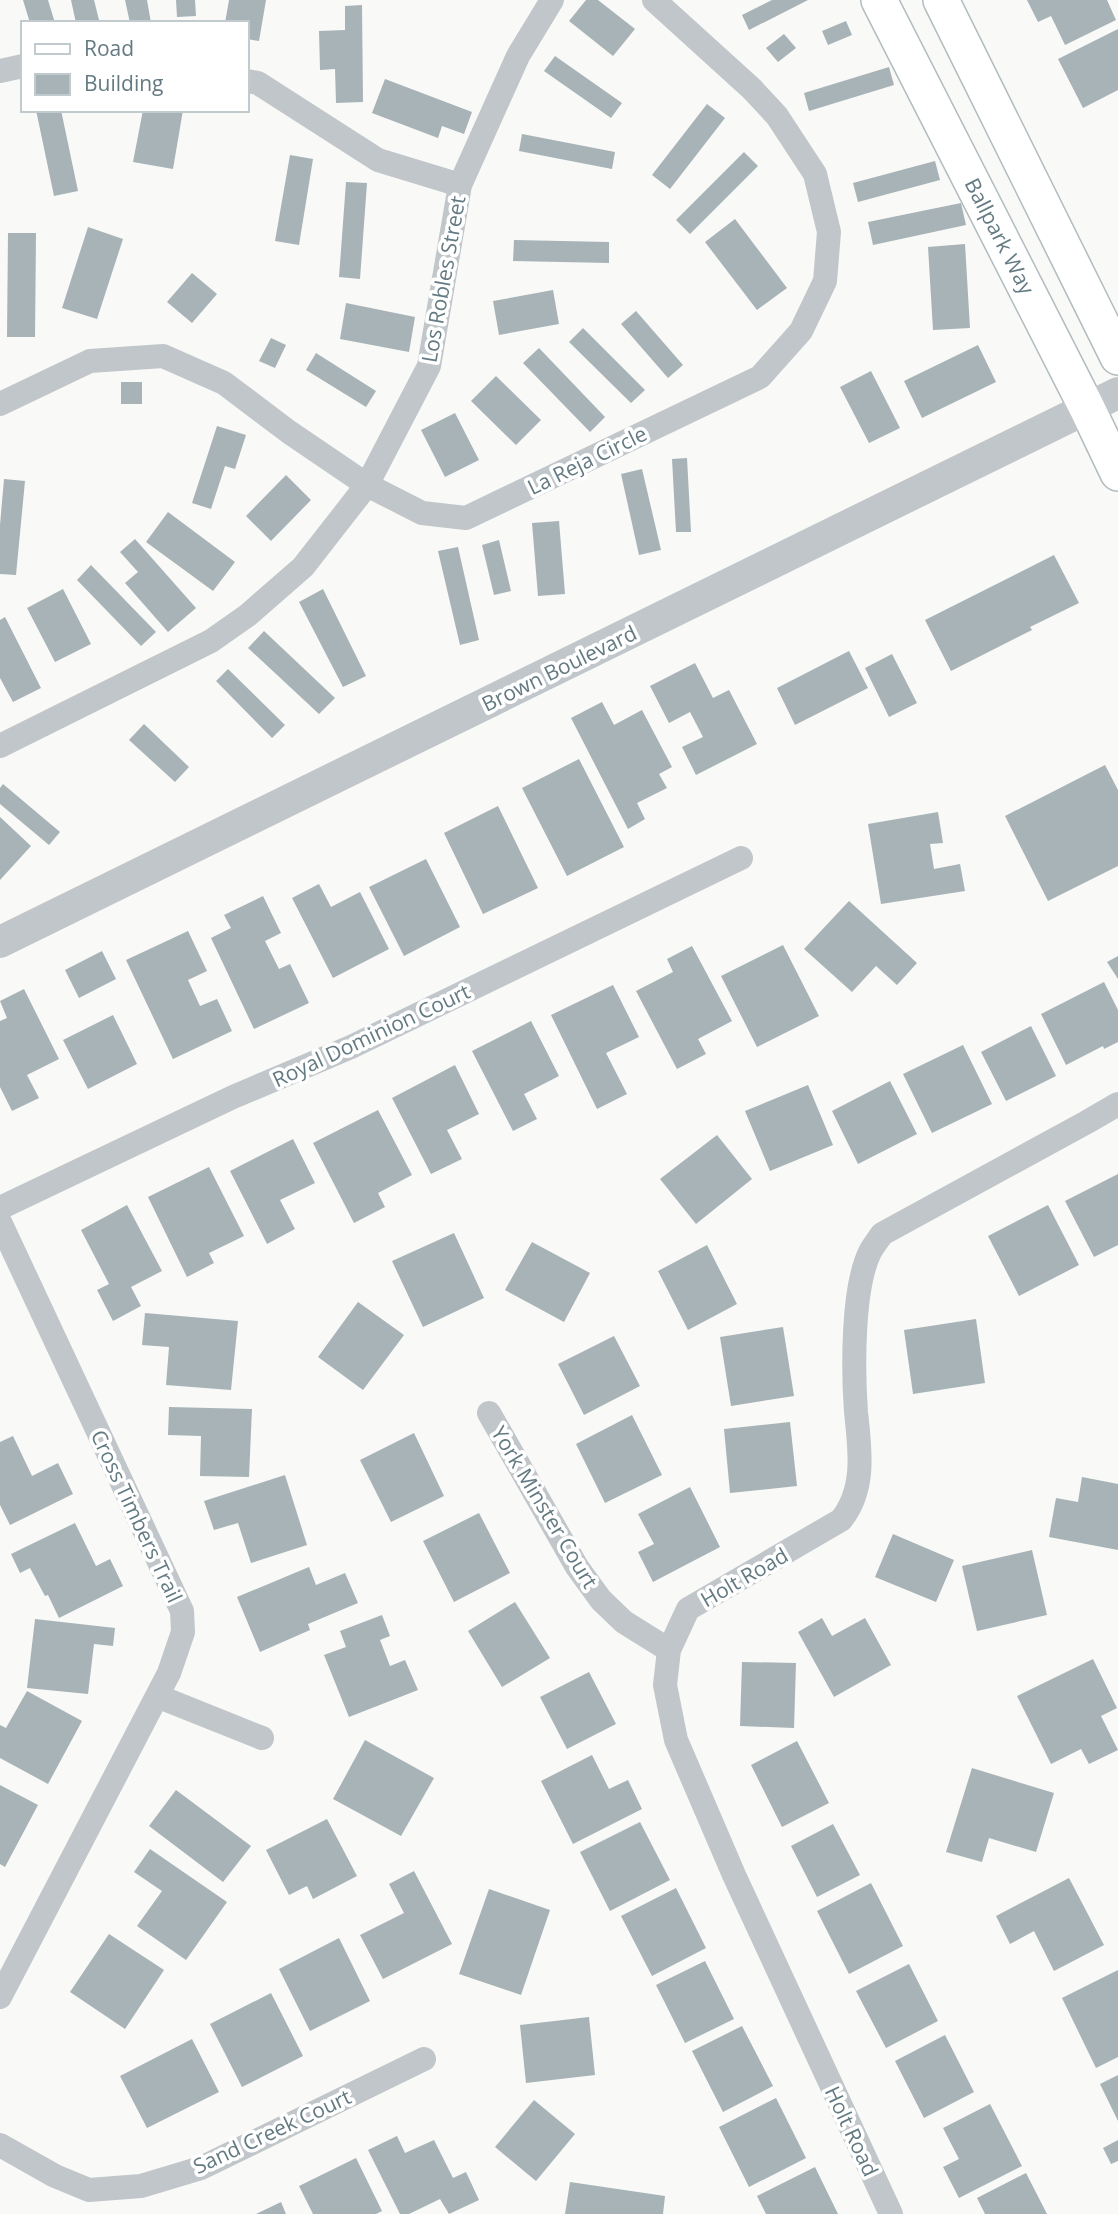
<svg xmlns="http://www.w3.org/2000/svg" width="1118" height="2214" font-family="'Open Sans',sans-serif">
	<rect width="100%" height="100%" fill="#f9f9f7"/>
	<path fill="#a7b3b6" d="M23,0h25l7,23h-25z
		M71,0h23l5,20 -23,3z
		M125,0h22l4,23h-21z
		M176,0h19l1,16 -19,1z
		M229,0h37l-7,41 -12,-2v-16h-22z
		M586,0h12l37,29 -22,27 -44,-35z
		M772,0h36l-59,30 -7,-15z
		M1027,0h80l9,20 -51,25 -14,-29 -13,6z
		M362,5l1,97 -27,1 -1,-34 -15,1 -1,-39 26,-1v-24z
		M846,21l6,14 -24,10 -6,-14z
		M1118,29v61l-35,18 -25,-49z
		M784,34l12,14 -18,14 -12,-14z
		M555,56l67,47 -11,15 -67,-47z
		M889,67l5,18 -85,26 -5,-18z
		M385,79l87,33 -8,22 -22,-8 -4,12 -66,-25z
		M707,104l18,14 -55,71 -18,-14z
		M36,110h25l17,81 -24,5z
		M143,110h40l-10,59 -40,-7z
		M522,134l93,18 -3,17 -93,-18z
		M744,152l14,14 -68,68 -14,-14z
		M290,155l23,4 -14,86 -24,-4z
		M935,161l5,19 -82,22 -5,-19z
		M346,182l21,1 -7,96 -21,-2z
		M961,203l5,22 -93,20 -5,-23z
		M735,219l52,69 -30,22 -52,-68z
		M88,227l35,12 -26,80 -35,-11z
		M8,233h28l-1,104h-28z
		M514,240l95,2v21l-96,-2z
		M965,244l5,84 -37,2 -5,-83z
		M192,273l25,21 -25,29 -25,-21z
		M553,290l6,34 -60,11 -6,-34z
		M346,303l69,14 -6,35 -69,-13z
		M636,311l47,54 -15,13 -47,-54z
		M583,328l62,62 -14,13 -62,-61z
		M271,338l15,7 -11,23 -16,-7z
		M978,345l18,37 -74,36 -18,-37z
		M539,348l66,69 -15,15 -67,-69z
		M316,353l60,38 -10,16 -60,-37z
		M871,371l29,57 -31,15 -29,-56z
		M496,376l45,44 -25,25 -45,-44z
		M121,382h21v22h-21z
		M455,413l24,47 -34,17 -24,-47z
		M217,426l29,9 -11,34 -10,-3 -14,43 -19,-6z
		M687,458l4,74h-15l-4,-73z
		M642,469l19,81 -22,5 -18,-81z
		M286,475l25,25 -40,41 -25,-25z
		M4,479l21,2 -9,94 -16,-1v-49z
		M168,512l67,50 -22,29 -67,-49z
		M559,521l6,73 -27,2 -6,-73z
		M135,539l61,69 -28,24 -43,-49 13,-11 -18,-20z
		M499,540l12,51 -17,4 -12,-50z
		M458,547l21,93 -19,5 -22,-94z
		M1054,555l25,48 -49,24 2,3 -81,41 -26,-51z
		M91,565l65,67 -15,14 -64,-66z
		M63,589l28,55 -36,18 -28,-54z
		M323,589l43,87 -23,11 -44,-85z
		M5,617l36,71 -28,14 -13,-24v-58z
		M264,631l71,67 -16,16 -71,-66z
		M849,651l19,37 -73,37 -18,-37z
		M892,654l25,49 -28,14 -24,-49z
		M695,663l18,35 16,-8 28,54 -61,31 -14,-28 21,-10 -13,-25 -21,11 -19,-37z
		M228,669l57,56 -13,13 -56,-57z
		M602,702l12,23 28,-15 30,57 -13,7 8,14 -30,15 8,16 -17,10 -57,-111z
		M144,724l45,43 -14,15 -46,-42z
		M579,759l45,88 -57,29 -45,-88z
		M1105,765l13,25v76l-70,35 -43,-85z
		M3,784l57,48 -11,13 -49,-41v-16z
		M498,806l40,82 -55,26 -39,-81z
		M938,812l5,31 -13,1 4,25 26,-5 5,27 -84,13 -13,-80z
		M0,817l31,29 -31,34z
		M426,859l34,68 -56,29 -35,-69z
		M319,884l12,23 29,-15 29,57 -56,29 -41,-80z
		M263,896l18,37 -16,8 14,28 11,-5 19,39 -55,26 -43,-91 20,-10 -7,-13z
		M849,901l68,62 -20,22 -21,-19 -24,26 -48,-43z
		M188,931l19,40 -19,9 12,26 17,-7 15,32 -59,28 -47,-99z
		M783,945l36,71 -62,31 -36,-71z
		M692,946l40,75 -34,18 8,15 -29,15 -41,-78 37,-19 -6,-13z
		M102,951l14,28 -37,19 -14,-28z
		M1118,956v23l-11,-17z
		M1104,982l14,28v32l-14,7 -1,-3 -37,19 -25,-51z
		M613,985l26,52 -33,16 21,41 -30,15 -46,-94z
		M24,989l35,70 -32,16 12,23 -27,13 -12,-24v-66l7,-3 -7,-17z
		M113,1015l24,49 -49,25 -25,-49z
		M531,1021l28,55 -35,18 13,25 -24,12 -41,-80z
		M1031,1026l25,50 -50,25 -25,-49z
		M963,1045l29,59 -60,29 -29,-59z
		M455,1065l24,49 -32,16 15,29 -31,15 -39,-76z
		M890,1081l27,53 -59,30 -26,-53z
		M808,1085l25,60 -63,26 -25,-60z
		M378,1110l34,65 -34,18 7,14 -31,16 -41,-80z
		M717,1135l35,44 -56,45 -36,-45z
		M293,1139l22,44 -35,17 15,29 -28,15 -37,-73z
		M209,1167l35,69 -35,17 5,10 -27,14 -39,-80z
		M1118,1174v71l-24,12 -29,-56z
		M127,1205l35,66 -31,16 10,19 -28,15 -16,-31 12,-6 -28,-54z
		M1048,1205l31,60 -60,31 -31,-60z
		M454,1233l30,65 -61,29 -31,-66z
		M532,1242l58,31 -26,49 -59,-32z
		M707,1245l30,59 -49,26 -30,-59z
		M358,1302l46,33 -41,55 -45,-33z
		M145,1313l93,8 -7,69 -65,-5 3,-38 -27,-2z
		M976,1319l9,64 -72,11 -9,-64z
		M783,1327l11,69 -63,10 -11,-69z
		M614,1336l26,50 -56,29 -26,-51z
		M169,1407l83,2 -3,68 -49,-1 1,-40 -33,-1z
		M632,1415l30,60 -57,28 -29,-59z
		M790,1422l7,64 -67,7 -6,-64z
		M414,1433l30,63 -53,26 -31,-62z
		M13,1436l19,40 26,-13 15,31 -63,31 -10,-20v-63z
		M285,1475l22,70 -56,18 -13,-40 -24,7 -10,-29z
		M1082,1477l36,7v66l-69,-13 7,-39 22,4z
		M690,1487l30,60 -67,35 -15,-30 16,-8 -16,-30z
		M479,1513l31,60 -56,29 -31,-61z
		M75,1523l21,43 14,-7 13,27 -64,32 -11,-23 -3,1 -15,-28 -10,5 -9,-19z
		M893,1534l61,26 -18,42 -61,-25z
		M1032,1550l15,65 -70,16 -15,-65z
		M309,1567l7,18 29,-12 13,30 -50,21 2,6 -50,22 -23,-55z
		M515,1602l35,56 -48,29 -34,-56z
		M382,1615l8,21 -10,4 10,26 15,-6 13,30 -69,27 -25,-62 22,-8 -6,-16z
		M822,1618l10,18 33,-18 26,47 -57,32 -36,-65z
		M35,1619l80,9 -2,18 -19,-2 -6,50 -61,-6z
		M1093,1659l24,49 -16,8 17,34 -29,14 -8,-15 -30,15 -34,-68z
		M742,1662l54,1 -2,65 -54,-2z
		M589,1672l27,52 -49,25 -27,-52z
		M27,1691l55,30 -34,63 -48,-26v-33l6,3z
		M365,1740l69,38 -33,58 -68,-37z
		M797,1741l32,62 -47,24 -31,-62z
		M592,1755l17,34 19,-9 14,29 -69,35 -32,-63z
		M972,1768l82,25 -18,59 -47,-14 -7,24 -36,-10z
		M0,1785l38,20 -33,62 -5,-3z
		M176,1790l75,56 -28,36 -74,-56z
		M327,1819l30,57 -44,23 -6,-13 -18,9 -23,-45z
		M640,1822l30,58 -60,31 -30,-59z
		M833,1824l27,51 -43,22 -26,-51z
		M150,1849l77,53 -41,58 -49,-34 25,-35 -28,-19z
		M414,1871l38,73 -69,35 -23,-44 44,-22 -15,-29z
		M1069,1878l35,67 -50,26 -20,-40 -24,13 -14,-28z
		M871,1883l32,63 -54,28 -32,-63z
		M676,1888l30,60 -54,28 -31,-60z
		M489,1889l61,21 -29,85 -62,-21z
		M109,1934l55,36 -39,59 -55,-37z
		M339,1938l31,63 -60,30 -31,-62z
		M705,1961l29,58 -49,24 -29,-58z
		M909,1964l29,57 -52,27 -30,-57z
		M1118,1970v87l-22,11 -34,-70z
		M271,1993l32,63 -61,31 -32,-63z
		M589,2017l6,58 -69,8 -6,-58z
		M742,2026l31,60 -50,26 -31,-61z
		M945,2035l29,57 -50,26 -29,-57z
		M192,2039l27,53 -72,36 -27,-52z
		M1118,2075v46l-18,-37z
		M776,2098l30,60 -57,29 -30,-60z
		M534,2100l41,34 -39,47 -41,-34z
		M990,2104l32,62 -63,32 -16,-31 16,-8 -16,-31z
		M397,2136l8,17 29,-13 19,38 13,-6 13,28 -30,14 -9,-15 -31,15h-9l-32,-64z
		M1118,2140v21l-7,3 -8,-16z
		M356,2158l26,53 -6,3h-63l-14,-28z
		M815,2167l23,47h-72l-9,-18z
		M1026,2173l21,41h-62l-8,-16z
		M570,2182l95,14 -2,18h-98z
		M281,2202l5,12h-30z"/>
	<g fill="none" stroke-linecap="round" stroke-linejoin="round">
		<defs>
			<path id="secondary" d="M879,0l208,408 31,65
				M941,0l177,357"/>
		</defs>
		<use href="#secondary" stroke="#b2bbbe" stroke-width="38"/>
		<path stroke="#c0c6c9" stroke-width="24" d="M0,71l23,-5
			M247,81l11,2 120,77 82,25
			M0,404l90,-43 73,-5 61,27 65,49 78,53 55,28 44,5 294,-141 41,-46 24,-50 4,-49 -14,-58 -38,-58 -25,-27 -98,-89
			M0,746l211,-105 37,-26 55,-48 64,-82 62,-119 31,-181 58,-129 34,-56
			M0,1208l233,-111 118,-50 390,-189
			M0,1222l182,389 1,21 -14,41 -169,324
			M489,1413l88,154 24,33 23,22 45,28
			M157,1696l105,42
			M0,2145l55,31 34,14 52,-4 60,-18 223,-109
			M891,2214l-157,-339 -58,-135 -11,-55 4,-35 19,-41 153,-89c25,-31 19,-71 15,-108 -3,-41 -4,-124 14,-160 3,-6 8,-12 12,-18l205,-112 31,-18"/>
		<path stroke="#c0c6c9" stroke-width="32" d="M0,942l1118,-549"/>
		<use href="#secondary" stroke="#fff" stroke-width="35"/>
	</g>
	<g text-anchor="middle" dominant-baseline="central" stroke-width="7" stroke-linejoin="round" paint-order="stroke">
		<g font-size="21" fill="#647a82" stroke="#fff">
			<text transform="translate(1000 236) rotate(63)">Ballpark Way</text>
			<text transform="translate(443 279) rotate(-80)">Los Robles Street</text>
			<text transform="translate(587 460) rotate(-26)">La Reja Circle</text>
			<text transform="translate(559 668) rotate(-26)">Brown Boulevard</text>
			<text transform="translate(371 1035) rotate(-25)">Royal Dominion Court</text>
			<text transform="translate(545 1507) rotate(59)">York Minster Court</text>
			<text transform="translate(137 1516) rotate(65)">Cross Timbers Trail</text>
			<text transform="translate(744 1577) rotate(-30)">Holt Road</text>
			<text transform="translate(272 2131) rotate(-25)">Sand Creek Court</text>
			<text transform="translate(852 2131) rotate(65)">Holt Road</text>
		</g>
	</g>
	<rect x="21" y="21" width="228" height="91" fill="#ffffff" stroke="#c1cacd" stroke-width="2"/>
	<rect x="35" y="44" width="35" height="10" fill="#ffffff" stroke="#c1cacd" stroke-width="2"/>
	<text x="84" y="56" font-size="21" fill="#647a82">Road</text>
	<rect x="35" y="74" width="35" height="21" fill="#a7b3b6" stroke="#c1cacd" stroke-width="2"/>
	<text x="84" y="91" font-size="21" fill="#647a82">Building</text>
</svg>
